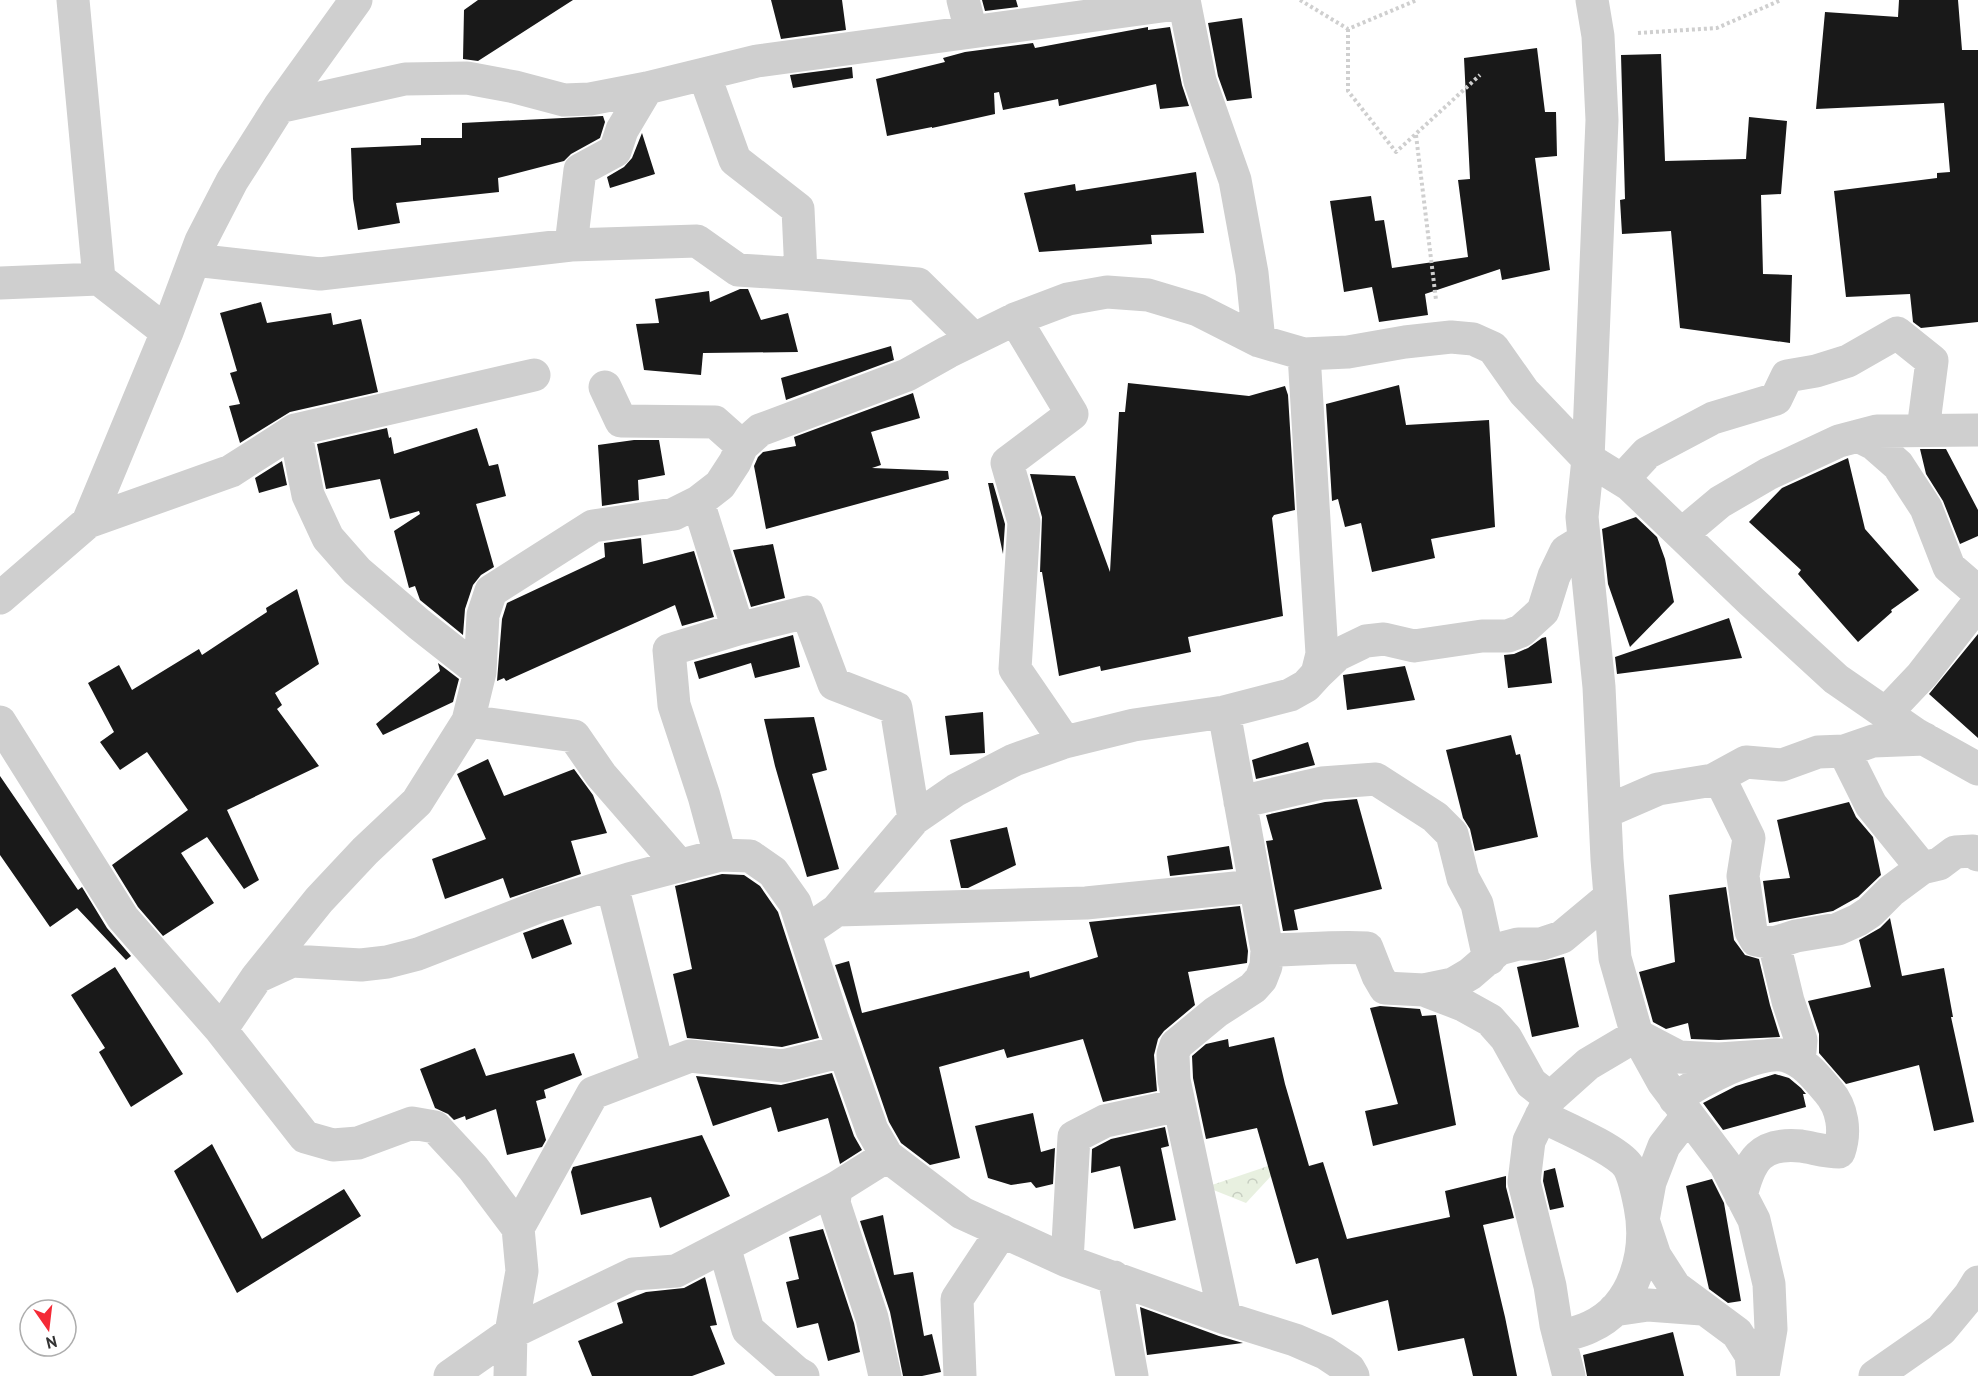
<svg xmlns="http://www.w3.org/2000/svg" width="1978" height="1376" font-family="'PT Sans',sans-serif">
	<defs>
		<pattern id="forest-crowns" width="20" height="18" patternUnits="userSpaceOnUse" patternTransform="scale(1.5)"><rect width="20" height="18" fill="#e8f0e0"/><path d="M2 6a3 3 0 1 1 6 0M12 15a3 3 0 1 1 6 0" fill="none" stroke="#c7cec1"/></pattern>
	</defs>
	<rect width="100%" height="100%" fill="#fff"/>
	<path fill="url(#forest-crowns)" d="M1286,1160l-40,43 -40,-16z"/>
	<path fill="#191919" d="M478,0h95l-95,61 -15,-2 1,-49z
		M771,0h71l4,30 -65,9z
		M982,0h34l2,7 -33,4z
		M1899,0h59l4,50h16v272l-57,6 -8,-6 -3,-28 -64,3 -12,-106 103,-13v-5l13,-1 -6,-69 -128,6 9,-97 73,5z
		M1242,18l10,80 -25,3 -9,-25 -10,-53z
		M1148,27v3l22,-3 12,58 7,21 -29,3 -4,-25 -97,22 -1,-7 -55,11 -4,-18 -5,1 1,21 -63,14v-1l-45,9 -11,-57 69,-17 -2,-4 22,-6 68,-9 2,5z
		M1537,48l8,64h11l1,44 -22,2 15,112 -48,10 -2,-11 -75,25 3,21 -49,7 -7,-35 -28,5 -14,-91 41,-5 4,25 9,-1 8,48 76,-11 -10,-77 12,-1 -6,-121z
		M1661,54l4,107 81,-2 3,-42 38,4 -6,73 -20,1 2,79 29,1 -2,68 -110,-15 -9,-97 -49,3 -2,-34 5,-1 -4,-144z
		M852,67l1,11 -60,10 -3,-13z
		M603,116l2,6 -5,16 -29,16 -7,7 -66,17 1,14 -103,11 4,20 -42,7 -5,-31 -2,-51 70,-3v-7h41v-15z
		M642,133l13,41 -45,14 -3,-11 17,-10 8,-9z
		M1196,172l8,61 -53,2 1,9 -113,8 -15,-59 51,-9 1,7z
		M740,289h8l13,31 27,-7 10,39 -95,1 -2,22 -57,-5 -8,-46 23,-1 -4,-24 54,-8 1,11z
		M261,302l6,21 64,-10 2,12 28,-6 17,73 -88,20 -50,31 -11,-37 11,-2 -10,-31 7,-2 -17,-58z
		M891,346l3,14 -108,40 -5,-22z
		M1128,383l121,13 36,-10 3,9 7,115 -21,5 -2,3 11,98 -95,21 3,15 -90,19 -1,-5 -41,10 -17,-104h-2l2,-55 -12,-43 45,2 35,96 9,-160h6z
		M1399,385l7,40 83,-5 6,107 -64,12 4,19 -63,14 -11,-49 -16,4 -7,-28 -6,2 -6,-97z
		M913,393l7,25 -49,14 10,33 -9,3 76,3 1,8 -183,50 -12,-63 4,-9 5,-5 33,-6 -2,-9z
		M387,428l2,10 2,-1 3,17 83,-26 12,38 9,-2 8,32 -30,8 18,63 -13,8 -8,10 -8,24 -2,26 -43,-35 -5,-14 -6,2 -15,-57 26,-17 -1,-3 -29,8 -10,-40 -54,10 -9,-45z
		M634,440h25l6,35 -27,5 1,20 -37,6 -4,-61z
		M1920,449h26l32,61v26l-18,8 -17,-43 -17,-27z
		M1848,458l17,71 54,61 -28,20 1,2 -34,30 -60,-68 3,-4 -52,-48 33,-34z
		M282,461l5,24 -28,8 -4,-15z
		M988,483h5l12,41 -2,30z
		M1636,517l21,20 8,22 9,43 -44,45 -22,-63 -6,-55z
		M641,538l2,26 51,-13 20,66 -32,9 -7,-21 -169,76 -2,-3 -7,3 5,-62 5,-16 98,-46 -1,-14z
		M773,544l12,54 -34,9 -18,-57z
		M297,589l22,75 -44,29 7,12 -5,4 42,57 -92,44 32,70 -15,9 -37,-52 -26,16 33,50 -51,33 -25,-29 -26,-42 76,-55 -41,-58 -27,18 -20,-28 14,-10 -26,-49 31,-18 13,25 67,-41 3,6 65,-43 -1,-4z
		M1729,618l13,40 -125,16 -2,-17z
		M1978,634v104l-49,-44z
		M793,635l7,32 -45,11 -4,-15 -52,16 -5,-17z
		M1546,637l6,46 -44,5 -4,-33 10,-1 14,-6 14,-10z
		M438,663l21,16 -6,23 -70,33 -7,-11 64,-53z
		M1405,666l10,34 -68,10 -4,-35z
		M983,712l2,41 -35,2 -5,-39z
		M814,717l13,53 -15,4 27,95 -32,8 -32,-111 -11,-47z
		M1511,735l5,20 4,-1 18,83 -63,14 -5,-22 -7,-11 -17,-68z
		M1308,742l7,23 -59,14 -4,-19z
		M488,759l16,37 70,-27 19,26 14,38 -36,8 10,33 -71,24 -7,-20 -58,21 -13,-40 54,-20 -29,-65z
		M0,776l78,114 4,-3 25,41 24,28 -5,4 -49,-52 -27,19 -50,-72z
		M1357,799l25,90 -88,21 4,20 -15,1 -17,-90 7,-1 -7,-25 59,-13z
		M1849,802l7,15 17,20 8,38 -23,22 -25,14 -64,12 -6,-42 27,-3 -13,-58z
		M1007,827l9,38 -48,23h-7l-11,-48z
		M1229,846l4,23 -63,7 -3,-20z
		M722,874l22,1 16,11 18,26 41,126 -37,9 -95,-9 -14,-64 19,-5 -17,-83z
		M1726,887l8,53 11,15 14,4 11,46 10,32 -61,3 -28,-1 -3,-16 -22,6 -13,-7 -14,-50 36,-10 -6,-67z
		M1240,906l8,45 -1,12 -59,9 7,33 -31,26 -6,8 -4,16 3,36 -54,11 -20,-63 -76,19 -3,-9 -65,18 21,91 -30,7 -29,-22 -12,-21 -54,-157 14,-4 13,52 167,-42 1,7 68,-21 -9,-35z
		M1890,918l12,58 42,-8 9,49h-2l23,105 -40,9 -15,-66 -73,19 -27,-31v-19l-11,-33 63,-14 -12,-47 21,-12z
		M563,919l9,25 -40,15 -9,-26z
		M1564,957l15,70 -47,10 -15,-70z
		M115,967l68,107 -52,33 -32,-55 6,-4 -34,-53z
		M1380,1006l40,3 2,7 14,-1 20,110 -83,21 -8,-35 33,-7 -28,-96z
		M1274,1037l11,47 24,82 14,-4 24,77 103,-22 -5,-26 61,-15v11l8,31 -31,7 22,92 12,59h-44l-9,-38 -66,13 -10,-51 -56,15 -14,-57 -22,6 -39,-136 -51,11 -13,-61 -1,-22 14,-12 22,-5 1,8z
		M475,1048l11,28 88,-23 8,22 -38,15 2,8 -10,3 10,39 -4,7 -35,8 -11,-46 -30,11 -1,-4 -11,4 -6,-6 -13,-6 -15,-39z
		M832,1073l22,63 8,14 -22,14 -12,-46 -50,14 -7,-25 -58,19 -17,-50 85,9z
		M1775,1074l14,4 12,10 5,6h-3l3,13 -83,23 -20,-27 33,-17z
		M1033,1113l8,39 14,-4 -2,36 -17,4 -5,-6 -20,3 -23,-7 -13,-52z
		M1165,1127l4,19 -8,2 15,72 -42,9 -14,-63 -29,7 1,-24 19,-10z
		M702,1135l28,61 -70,32 -9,-31 -70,18 -10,-43 2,-5z
		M212,1144l50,95 82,-50 17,27 -124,77 -63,-122z
		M1555,1168l9,39 -14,3 -7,-29 1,-10z
		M1712,1179l12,24 17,98 -13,2 -19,-14 -23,-103z
		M883,1215l11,60 19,-3 11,64 8,-2 9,38 -19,4h-19l-13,-64 -30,-91z
		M823,1229l31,94 6,29 -32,9 -10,-38 -21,5 -11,-46 13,-3 -10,-42z
		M705,1277l12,48 -7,1 15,38 -33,12h-100l-14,-35 45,-18 -6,-20 29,-11 38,-4z
		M1140,1307l79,29 24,7 -96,12z
		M1673,1332l11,44h-97l-4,-21z"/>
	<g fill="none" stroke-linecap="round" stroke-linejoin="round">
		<path stroke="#cfcfcf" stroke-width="4" stroke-dasharray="3 3" stroke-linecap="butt" d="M1300,0l48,29 69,-29
			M1348,29v62l48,61 84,-77
			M1638,33l79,-5 64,-28
			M1416,135l20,165"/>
		<path stroke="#cfcfcf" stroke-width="33" d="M73,0l26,279 68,53
			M963,0l8,31
			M1184,0l16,81 35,99 17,93 7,68
			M1592,0l6,36 4,84 -14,339 -6,58 17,170 8,172 8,99 22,77 26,47 62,82 29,56 15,64 2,45 -8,47
			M704,74l31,86 63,49 3,65 117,10 56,55
			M279,107l126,-28 62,-1 48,9 49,13 26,-1 57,-11 110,-27 427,-58
			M571,245l9,-75 35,-19 7,-21 25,-42
			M194,260l126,14 251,-29 126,-4 41,29 63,4
			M0,283l99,-4
			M1015,319l57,95 -65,49 17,59 -9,147 50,73
			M605,387l16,34 94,1 27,24
			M295,430l13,65 20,43 29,33 62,53 61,48
			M1858,436l16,8 24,21 28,43 23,59 29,25
			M1622,480l25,-27 66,-35 63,-19 11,-23 29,-5 32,-10 49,-28 35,28 -9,69
			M698,502l40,127 -69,21 5,55 30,91 16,59
			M88,522l143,-51 64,-41 239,-55
			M1682,534l38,-32 48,-28 71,-33 38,-10 101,-1
			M0,598l88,-76 79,-190 34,-91 31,-60 47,-74 77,-107
			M738,629l69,-17 27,72 62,24 18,111
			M1317,674l20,-19 29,-14 18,-2 30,7 68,-10h26l13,-5 22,-20 11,-35 12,-25 18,-11
			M1224,712l43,238 -1,16 -5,13 -8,9 -37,24 -40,33 -3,9 1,26 51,238
			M1886,713l36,-38 56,-72
			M468,721l106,15 27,39 79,91
			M0,722l123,196 98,112 84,107 28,8 25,-2 54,-20 23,4 38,41 45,60 4,43 -11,62 -1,43
			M1844,751l27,54 51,63 17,-4 16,-12 18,-1 5,4
			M1719,777l30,61 -6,38 8,55 5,9 18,3
			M1240,802l82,-19 54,-4 59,38 17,17 11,44 14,26 12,55
			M1605,812l53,-23 55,-9 33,-18 36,3 36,-13 26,-1 29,-10 52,-2
			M612,885l46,183
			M837,910l249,-7 169,-17
			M805,932l32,-22 77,-91 42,-29 58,-30 51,-18 69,-17 90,-13 66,-17 16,-9 11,-12 5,-20 -18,-300
			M1267,950c33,0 67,-4 100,-2l11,28 7,12 39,2 39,15 27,15 16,18 25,45 19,15
			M257,977l62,-77 46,-49 52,-49 51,-81 12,-49 3,-57 8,-24 102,-65 81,-12 24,-12 22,-17 15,-23 7,-16 18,-16 147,-55 41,-23 67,-33 53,-20 39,-7 41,3 50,15 61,31 45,13 44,-2 57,-10 46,-5 22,2 20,9 31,44 64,67 42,26 122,117 84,77 81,56 61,34
			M1424,990l29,-6 17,-10 29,-25 19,-5h23l21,-7 48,-40
			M221,1030l36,-53 35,-16 69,4 26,-3 31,-8 123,-48 88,-27 91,-24 30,1 23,16 22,31 38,117 39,110 15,26 75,57 105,48 158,57 70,22 30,13 24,16 4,7
			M1799,1062l2,-22 -13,-39 -14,-58 22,-7 42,-7 20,-9 12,-8 21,-21 31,-23
			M1675,1099c22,-16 84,-51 111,-43 19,6 30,21 42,35 15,17 18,41 11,61 -13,0 -25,-4 -38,-6 -41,-4 -51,14 -60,50
			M1688,1115l-24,31 -14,36 -7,38 12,36 20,31 62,46 14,22 2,21
			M1541,1116c20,10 75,33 87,50 5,8 10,30 12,40 9,45 -5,101 -50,121 -10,5 -21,7 -31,10
			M836,1188l-2,15 38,115 13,58
			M518,1228l75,-135 97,-37 93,10 60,-15
			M724,1246l24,84 48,42 7,4
			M1067,1261l7,-124 31,-16 74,-16
			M1114,1277l18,99
			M1614,1310l34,-5 54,4
			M450,1376l61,-43 122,-59 43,-3 160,-83 51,-32
			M960,1376l-3,-77 45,-68
			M1569,1376l-13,-51 -6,-39 -26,-104 5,-41 21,-43 38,-34 49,-29 42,22 40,2 45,-3
			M1875,1376l66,-46 29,-35 8,-13"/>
	</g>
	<g transform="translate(48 1328) rotate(166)"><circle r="28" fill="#ffffff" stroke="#adadad" stroke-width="1.5"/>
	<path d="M0-4.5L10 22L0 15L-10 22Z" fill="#f42a36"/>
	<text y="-9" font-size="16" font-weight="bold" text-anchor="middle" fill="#323232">N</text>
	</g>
</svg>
